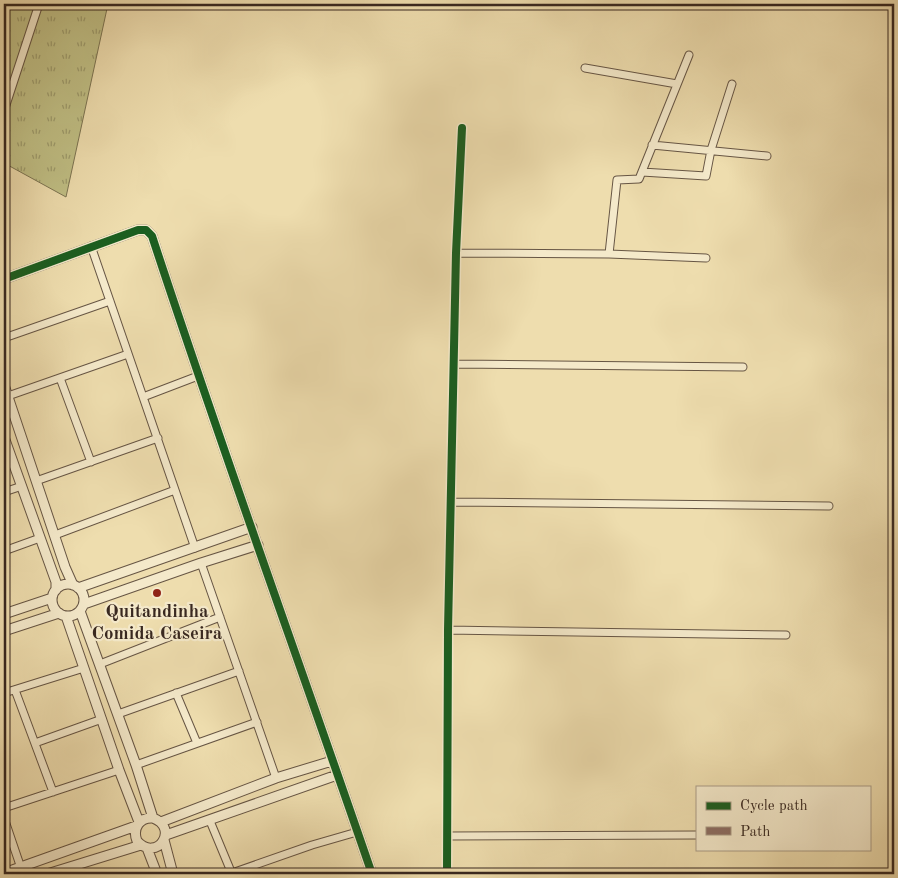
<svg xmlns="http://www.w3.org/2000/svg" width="898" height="878" font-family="'Old Standard TT',serif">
	<defs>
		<pattern id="grass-tufts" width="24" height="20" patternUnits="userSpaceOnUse" patternTransform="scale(1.25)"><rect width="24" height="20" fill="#c0bf85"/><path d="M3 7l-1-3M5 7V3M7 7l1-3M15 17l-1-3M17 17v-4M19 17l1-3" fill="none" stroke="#9d9b6c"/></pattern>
	</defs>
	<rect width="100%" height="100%" fill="#eeddae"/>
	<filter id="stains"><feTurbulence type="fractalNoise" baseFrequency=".004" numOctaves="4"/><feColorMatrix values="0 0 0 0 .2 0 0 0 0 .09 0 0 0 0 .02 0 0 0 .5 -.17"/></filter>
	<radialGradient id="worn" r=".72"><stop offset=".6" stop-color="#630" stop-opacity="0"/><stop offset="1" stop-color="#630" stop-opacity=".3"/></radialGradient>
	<path fill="url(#grass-tufts)" stroke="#7c7452" d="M4,4h104l-42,193 -62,-34z"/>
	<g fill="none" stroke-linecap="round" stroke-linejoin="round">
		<defs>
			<path id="minor" d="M893,4l1,3
				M585,68l92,16
				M4,111l35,-107
				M652,145l115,11
				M642,172l64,4 5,-26 21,-66
				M91,246l104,302
				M456,253l153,1 97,4
				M609,254l8,-74 22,-1 50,-124
				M4,338l106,-37
				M455,364l288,3
				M60,378l31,84
				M8,396l120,-42
				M143,397l55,-21
				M36,481l122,-43
				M4,492l18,-6
				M451,502l378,4
				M55,535l120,-45
				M4,551l36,-13
				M201,563l75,215
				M448,630l338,5
				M100,664l120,-47
				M15,690l38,102
				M4,693l80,-25
				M176,693l21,50
				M118,714l121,-43
				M35,743l67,-24
				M136,765l121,-43
				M4,808l115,-38
				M4,818l17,50
				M210,821l22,53
				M448,836l249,-1
				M232,873l80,-28 45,-13
				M447,874l1,-244 8,-377 6,-125"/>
			<path id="tertiary" d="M4,279l134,-49h8l6,6c70,214 147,425 220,638
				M4,385l61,182 8,18
				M4,437l52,145v8
				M52 600a16 16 0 1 1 32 0a16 16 0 1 1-32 0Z
				M78,588l174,-61
				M84,604l117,-41 57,-18
				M80,611l56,154 17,53c27,10 4,45 -16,23 -5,-13 3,-24 16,-23
				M4,614l48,-16
				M66,616l53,154 20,52
				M4,631l55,-18
				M161,822l115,-44 56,-17
				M166,835l171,-60
				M164,840l9,34
				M147,848l10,26
				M4,873l132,-47
				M47,874l94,-29"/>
		</defs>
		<use href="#minor" stroke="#654" stroke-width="9"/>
		<use href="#tertiary" stroke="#654" stroke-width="11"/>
		<use href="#minor" stroke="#f4e9ca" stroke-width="7"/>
		<use href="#tertiary" stroke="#f4e9ca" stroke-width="9"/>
		<path stroke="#8d6e63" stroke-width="6" stroke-dasharray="12 6" stroke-linecap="butt" d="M893,4l1,3"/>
		<defs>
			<path id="cycleway" d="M4,279l134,-49h8l6,6c70,214 147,425 220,638
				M447,874l1,-244 8,-377 6,-125"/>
		</defs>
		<use href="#cycleway" stroke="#f4e9ca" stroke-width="11"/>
		<use href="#cycleway" stroke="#1b5e20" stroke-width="8"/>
	</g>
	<circle fill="#8f2418" stroke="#f4e9ca" stroke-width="2" cx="157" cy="593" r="5"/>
	<g text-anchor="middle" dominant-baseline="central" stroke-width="4.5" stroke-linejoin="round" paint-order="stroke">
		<g font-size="19" font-weight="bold" fill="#382820" stroke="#f4e9ca">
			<text x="157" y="612">Quitandinha<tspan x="157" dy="22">Comida Caseira</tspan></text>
		</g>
	</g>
	<rect width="898" height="878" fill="none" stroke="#eeddae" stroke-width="20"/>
	<rect x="5" y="5" width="888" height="868" fill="none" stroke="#382820" stroke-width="2.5"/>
	<rect x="10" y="10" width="878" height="858" fill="none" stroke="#382820"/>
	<rect x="696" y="786" width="175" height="65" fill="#f4e9ca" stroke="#a99c86"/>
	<rect x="706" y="802" width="25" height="8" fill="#1b5e20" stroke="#a99c86"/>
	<text x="740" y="810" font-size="15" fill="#382820">Cycle path</text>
	<rect x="706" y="827" width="25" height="8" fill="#8d6e63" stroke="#a99c86"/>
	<text x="740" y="836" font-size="15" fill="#382820">Path</text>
	<rect width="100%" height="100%" filter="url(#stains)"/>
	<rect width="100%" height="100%" fill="url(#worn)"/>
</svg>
